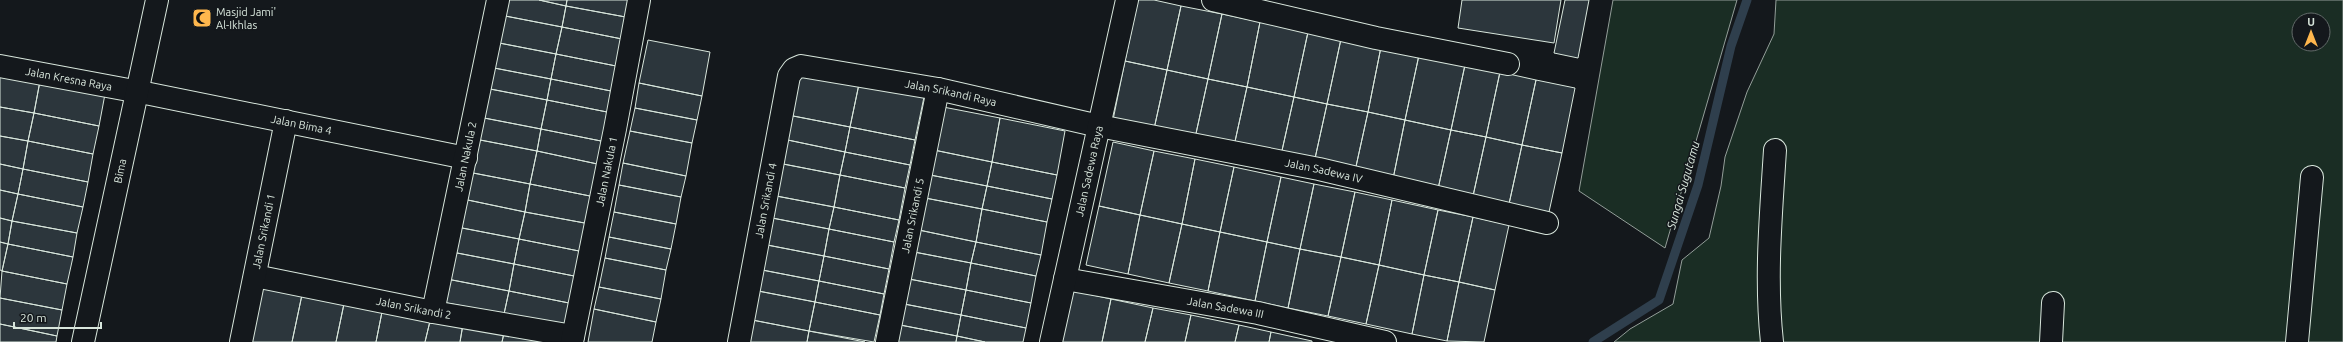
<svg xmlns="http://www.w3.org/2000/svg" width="2343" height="342" font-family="Ubuntu,sans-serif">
	<rect width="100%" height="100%" fill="#14181c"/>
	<path fill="#1a2d24" stroke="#939e99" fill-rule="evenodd" d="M1613,0h124l-72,248 -86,-57z
		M1776,0h567v342h-729l16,-13 43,-25 9,-44 27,-22 12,-52 4,-29 22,-65 27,-58zM2299,20h24v24h-24z"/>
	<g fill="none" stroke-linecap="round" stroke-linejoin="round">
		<path stroke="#2f3f4d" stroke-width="9" d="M1593,342l66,-42 39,-115 33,-139 16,-46"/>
	</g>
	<path fill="#2c363c" stroke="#d8e6dc" d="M503,0h36l27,6 -4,21 -62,-12z
		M539,0h28l-1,6z
		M567,0h68l-4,18 -65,-12z
		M1138,0h16l27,6 -14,64 -42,-9z
		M1462,0h99l-7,43 -96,-15z
		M1565,0h24l-11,58 -24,-5z
		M566,6l65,12 -4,22 -65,-13z
		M1181,6l41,8 -14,65 -41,-9z
		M1222,14l38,8 -13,65 -39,-8z
		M500,15l62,12 -6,27 -62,-12z
		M1260,22l48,10 -14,65 -47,-10z
		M562,27l65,13 -6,27 -65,-13z
		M1308,32l33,7 -14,65 -33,-7z
		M1341,39l40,8 -13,65 -41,-8z
		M648,40l62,12 -8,44 -63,-13z
		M494,42l62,12 -5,25 -62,-12z
		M1381,47l38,8 -14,65 -37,-8z
		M556,54l65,13 -5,25 -65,-13z
		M1419,55l46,10 -14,65 -46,-10z
		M1125,61l42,9 -13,59 -41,-9z
		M1465,65l35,7 -14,65 -35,-7z
		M489,67l62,12 -4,21 -62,-12z
		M1167,70l41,9 -13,59 -41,-9z
		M796,72l63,12 -9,43 -62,-12z
		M1500,72l36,8 -14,65 -36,-8z
		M0,73l40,8 -6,32 -34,-6z
		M551,79l65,13 -4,21 -65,-13z
		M1208,79l39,8 -13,59 -39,-8z
		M1536,80l39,8 -13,65 -40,-8z
		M40,81l65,13 -6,32 -65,-13z
		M639,83l63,13 -5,24 -62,-12z
		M859,84l65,13 -9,43 -65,-13z
		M1247,87l47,10 -13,58 -47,-9z
		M485,88l62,12 -6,29 -62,-12z
		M1294,97l33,7 -13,59 -33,-8z
		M547,100l65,13 -6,29 -65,-13z
		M1327,104l41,8 -13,59 -41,-8z
		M938,106l62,12 -8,44 -63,-13z
		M0,107l34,6 -6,28 -28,-5z
		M635,108l62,12 -5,23 -62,-12z
		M1368,112l37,8 -12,59 -38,-8z
		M34,113l65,13 -6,28 -65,-13z
		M788,115l62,12 -5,25 -62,-13z
		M479,117l62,12 -4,22 -62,-12z
		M1000,118l65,13 -8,44 -65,-13z
		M1405,120l46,10 -13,59 -45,-10z
		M850,127l65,13 -5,25 -65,-13z
		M541,129l65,13 -4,23 -65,-14z
		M1451,130l35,7 -13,59 -35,-7z
		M630,131l62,12 -6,33 -63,-13z
		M0,136l28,5 -5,28 -23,-5z
		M1486,137l36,8 -13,59 -36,-8z
		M475,139l62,12 -7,33 -62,-12z
		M783,139l62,13 -5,23 -62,-12z
		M28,141l65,13 -5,28 -65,-13z
		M1113,142l41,9 -14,64 -41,-9z
		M1522,145l40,8 -13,59 -40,-8z
		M929,149l63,13 -5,24 -62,-12z
		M537,151l65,14 -7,32 -65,-13z
		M1154,151l41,8 -13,65 -42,-9z
		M845,152l65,13 -5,23 -65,-13z
		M1195,159l39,8 -14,65 -38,-8z
		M992,162l65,13 -5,24 -65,-13z
		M623,163l63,13 -5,21 -62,-12z
		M778,163l62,12 -6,32 -63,-12z
		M0,164l23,5 -5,25 -18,-4z
		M1234,167l47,10 -14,65 -47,-10z
		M23,169l65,13 -5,25 -65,-13z
		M468,172l62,12 -5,28 -62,-13z
		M925,174l62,12 -5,23 -62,-12z
		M840,175l65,13 -6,32 -65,-13z
		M1281,177l33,7 -14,65 -33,-7z
		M530,184l65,13 -5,27 -65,-12z
		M1314,184l41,8 -14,65 -41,-8z
		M619,185l62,12 -5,27 -62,-12z
		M987,186l65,13 -5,23 -65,-13z
		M0,190l18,4 -6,27 -12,-3z
		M1355,192l37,8 -13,65 -38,-8z
		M18,194l65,13 -6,26 -65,-12z
		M771,195l63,12 -5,22 -62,-12z
		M920,197l62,12 -6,33 -62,-13z
		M463,199l62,13 -6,27 -62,-12z
		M1392,200l46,10 -14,65 -45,-10z
		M1099,206l41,9 -12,59 -42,-9z
		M834,207l65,13 -5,22 -65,-13z
		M982,209l65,13 -6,33 -65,-13z
		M1438,210l35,7 -14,65 -35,-7z
		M525,212l65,12 -6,28 -65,-13z
		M614,212l62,12 -5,25 -62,-12z
		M1140,215l42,9 -13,59 -41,-9z
		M767,217l62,12 -5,27 -62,-12z
		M1473,217l36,8 -14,65 -36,-8z
		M0,218l12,3 -4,23 -8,-2z
		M12,221l65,12 -4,24 -65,-13z
		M1182,224l38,8 -12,59 -39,-8z
		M457,227l62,12 -5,25 -62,-12z
		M829,229l65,13 -5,27 -65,-13z
		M914,229l62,13 -5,21 -62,-12z
		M1220,232l47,10 -12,59 -47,-10z
		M609,237l62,12 -5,21 -61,-12z
		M519,239l65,13 -5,25 -65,-13z
		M0,242l8,2 -6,27 -2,-1z
		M976,242l65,13 -5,21 -65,-13z
		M1267,242l33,7 -12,59 -33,-7z
		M8,244l65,13 -6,27 -65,-13z
		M762,244l62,12 -5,25 -62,-12z
		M1300,249l41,8 -13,59 -40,-8z
		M909,251l62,12 -5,27 -62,-12z
		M452,252l62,12 -5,27 -62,-12z
		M824,256l65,13 -5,25 -65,-13z
		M1341,257l38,8 -13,59 -38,-8z
		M605,258l61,12 -5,29 -62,-12z
		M971,263l65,13 -5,27 -65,-13z
		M514,264l65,13 -5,27 -65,-13z
		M1379,265l45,10 -12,59 -46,-10z
		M757,269l62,12 -4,21 -62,-12z
		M2,271l65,13 -5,26 -62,-12z
		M1424,275l35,7 -12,59 -35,-7z
		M904,278l62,12 -5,25 -62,-12z
		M447,279l62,12 -5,23 -62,-12z
		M819,281l65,13 -4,21 -65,-13z
		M262,282l41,8 -11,52h-43z
		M1459,282l36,8 -11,52 -37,-1z
		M599,287l62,12 -5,23 -62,-13z
		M303,290l42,9 -9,43h-44z
		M753,290l62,12 -6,29 -62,-12z
		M966,290l65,13 -5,25 -65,-13z
		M1070,290l41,9 -9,43h-44z
		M509,291l65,13 -5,23 -65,-13z
		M0,298l62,12 -5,26 -57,-12z
		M345,299l38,8 -7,35h-40z
		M1111,299l42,9 -8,34h-43z
		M815,302l65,13 -6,27 -65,-11z
		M899,303l62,12 -4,21 -62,-12z
		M383,307l48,10 -6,25h-49z
		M1153,308l38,7 -6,27h-40z
		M594,309l62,13 -4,20h-64z
		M961,315l65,13 -3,14h-38l-28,-6z
		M1191,315l48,10 -4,17h-50z
		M431,317l32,7 -3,18h-35z
		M747,319l62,12 -2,11h-61z
		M0,324l57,12 -1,6h-56z
		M463,324l41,9 -2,9h-42z
		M895,324l62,12 -1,6h-65z
		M1239,325l32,7 -2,10h-34z
		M809,331l56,11h-58z
		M1271,332l41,9v1h-43z
		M504,333l38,7 -1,2h-39z
		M957,336l28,6h-29z"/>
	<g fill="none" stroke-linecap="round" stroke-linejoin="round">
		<defs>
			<g id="minor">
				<path d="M1213,0l163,38 132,26"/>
				<path id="s1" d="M0,66l150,28 316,64"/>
				<path id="s2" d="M255,276l178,36 140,24"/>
				<path id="s3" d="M1065,279l193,34 127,29"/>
				<path id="s4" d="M433,312l65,-312"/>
				<path id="s5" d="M83,342l74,-342"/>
				<path id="s6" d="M241,342l45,-221"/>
				<path id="s7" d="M572,342l43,-213 24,-129"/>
				<path id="s8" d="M739,342l50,-266 5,-7 7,-3 137,23 161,37 220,43 228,54"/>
				<path id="s9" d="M887,342l51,-253"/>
				<path id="s10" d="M1051,342l76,-342"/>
				<path d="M1772,342c-7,-64 -1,-128 3,-192"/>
				<path d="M2051,342l2,-39"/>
				<path d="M2297,342l15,-165"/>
			</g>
		</defs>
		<use href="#minor" stroke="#d8e6dc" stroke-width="24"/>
		<use href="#minor" stroke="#14181c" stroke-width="22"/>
	</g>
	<defs>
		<symbol id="mosque-square" viewBox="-11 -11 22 22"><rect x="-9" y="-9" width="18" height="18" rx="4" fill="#ffb74d" stroke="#14181c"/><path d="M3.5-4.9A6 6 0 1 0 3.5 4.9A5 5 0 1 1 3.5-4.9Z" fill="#111"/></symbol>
	</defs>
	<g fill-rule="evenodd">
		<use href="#mosque-square" x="191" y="7" width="22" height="22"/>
	</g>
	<g text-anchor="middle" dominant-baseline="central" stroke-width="3" stroke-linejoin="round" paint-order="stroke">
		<g font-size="11" fill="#d8e6dc" stroke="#14181c" text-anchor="start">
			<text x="216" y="12">Masjid Jami'<tspan x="216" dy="13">Al-Ikhlas</tspan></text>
		</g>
		<g font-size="11" fill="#d8e6dc" stroke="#14181c">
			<text stroke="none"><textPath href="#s1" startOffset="70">Jalan Kresna Raya</textPath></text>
			<text stroke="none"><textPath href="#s8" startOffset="439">Jalan Srikandi Raya</textPath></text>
			<text stroke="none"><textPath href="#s1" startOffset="307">Jalan Bima 4</textPath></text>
			<text stroke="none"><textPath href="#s4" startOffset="159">Jalan Nakula 2</textPath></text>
			<text stroke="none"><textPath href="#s5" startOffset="175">Bima</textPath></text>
			<text stroke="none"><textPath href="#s7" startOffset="174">Jalan Nakula 1</textPath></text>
			<text stroke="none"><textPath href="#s10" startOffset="175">Jalan Sadewa Raya</textPath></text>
			<text stroke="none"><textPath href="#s8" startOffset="820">Jalan Sadewa IV</textPath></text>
			<text stroke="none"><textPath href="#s8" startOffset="144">Jalan Srikandi 4</textPath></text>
			<text stroke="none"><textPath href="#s9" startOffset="129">Jalan Srikandi 5</textPath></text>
			<text stroke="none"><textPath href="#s6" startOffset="113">Jalan Srikandi 1</textPath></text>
			<text stroke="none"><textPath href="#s2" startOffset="162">Jalan Srikandi 2</textPath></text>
			<text stroke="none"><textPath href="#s3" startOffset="163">Jalan Sadewa III</textPath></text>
		</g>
		<g font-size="12" font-style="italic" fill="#d8e6dc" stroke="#14181c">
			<text transform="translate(1683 185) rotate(-74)">Sungai Sugutamu</text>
		</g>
	</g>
	<g transform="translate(2311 32)"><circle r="19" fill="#14181c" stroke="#626a69"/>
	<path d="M0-3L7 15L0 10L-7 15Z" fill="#ffb74d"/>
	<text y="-6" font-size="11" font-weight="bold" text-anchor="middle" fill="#d8e6dc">U</text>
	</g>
	<path d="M14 322v6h87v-6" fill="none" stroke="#d8e6dc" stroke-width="2"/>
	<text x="20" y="322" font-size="12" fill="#d8e6dc" stroke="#14181c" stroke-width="3" paint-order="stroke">20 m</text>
</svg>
